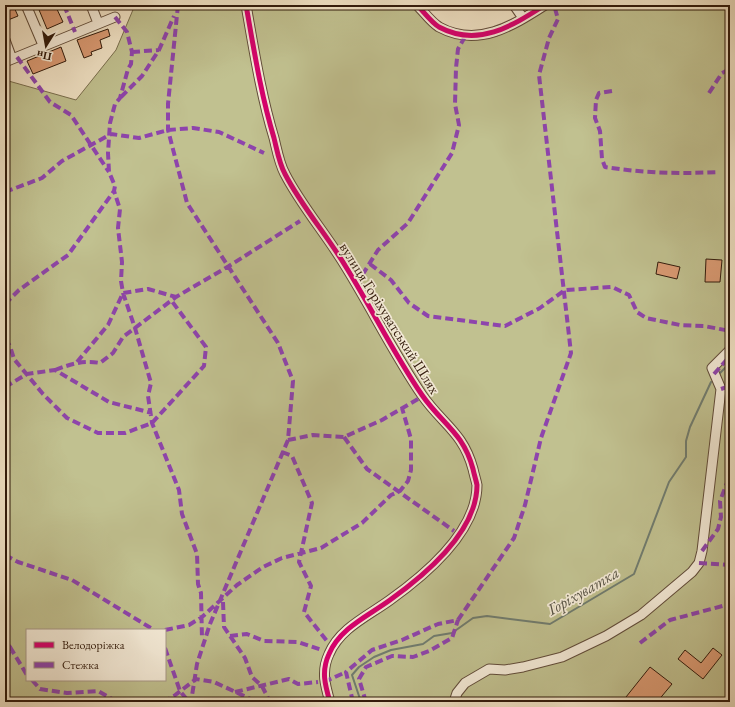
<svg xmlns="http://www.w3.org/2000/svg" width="735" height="707" font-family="'EB Garamond',serif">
	<rect width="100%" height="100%" fill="#f0e2c5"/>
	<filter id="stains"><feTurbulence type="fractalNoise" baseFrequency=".005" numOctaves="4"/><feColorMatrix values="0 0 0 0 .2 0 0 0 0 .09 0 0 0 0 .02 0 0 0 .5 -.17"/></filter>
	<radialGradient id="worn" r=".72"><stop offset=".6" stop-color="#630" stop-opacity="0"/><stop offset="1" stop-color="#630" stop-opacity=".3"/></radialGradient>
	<path fill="#c1c190" stroke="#796e4e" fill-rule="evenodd" d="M135,5h278l56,35 28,-4 55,-31h178v697h-725v-622l71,20 40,-50zM27,630h138v50h-138z"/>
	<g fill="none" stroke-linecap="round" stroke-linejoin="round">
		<path stroke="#707c6f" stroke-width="2" d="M718,375l12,-12
			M361,702l-9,-27 7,-8 15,-10 17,-7 32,-6 11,-8 18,-3 21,-15 14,-2 63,8 84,-50 35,-92 17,-25v-16l4,-14 21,-45"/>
	</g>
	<path fill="#db9b74" stroke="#311a0b" d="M5,5h8l5,11 -10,4 -3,-8z
		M37,5h18l8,17 -16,7z
		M108,29l2,7 -10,4 2,8 -11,4 1,3 -8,3 -7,-18z
		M61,47l5,14 -33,13 -6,-13z
		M706,259l16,1 -2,22h-15z
		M658,262l22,5 -3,12 -21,-5z
		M713,648l9,7 -19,24 -25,-20 7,-9 16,13z
		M650,667l22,17 -15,18h-35z"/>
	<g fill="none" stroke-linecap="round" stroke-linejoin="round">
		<defs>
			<path id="minor" d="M26,5l17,40
				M91,5l7,18
				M246,5c8,45 15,90 28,133 3,12 5,25 11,36 17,33 42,61 61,93 26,42 48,87 76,128 20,29 41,37 51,74 1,5 3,11 4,16 0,47 -52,90 -87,115 -22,16 -50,28 -61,54 -8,17 -4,31 1,48
				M417,5c7,7 14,17 22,22 39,21 73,-1 106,-22
				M514,5l9,13
				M5,40l7,19
				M5,62l110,-45
				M454,702l3,-9 8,-10 24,-14 16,1 18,-3 39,-10 44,-21 35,-21 51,-43 7,-9 3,-12 19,-162 -9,-21 18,-18"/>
		</defs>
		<use href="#minor" stroke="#614c3a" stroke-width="11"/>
		<use href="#minor" stroke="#f5ecd9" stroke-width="9"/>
		<path stroke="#8e44ad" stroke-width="4" stroke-dasharray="8 4" stroke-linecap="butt" d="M64,5l11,27
			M178,5l-10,99v26l19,73 91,140 15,38 -5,59 -78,184 -13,40 -6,38
			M115,17l12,15 5,20 -1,12 -3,5 -8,29 -5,6 -5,19 -2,30 1,19 6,14 -1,5 6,18 -2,19 4,34 -1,19 2,12 12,35 16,55 -3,13 4,27 27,67 3,24 15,40 1,30 3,9 1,46
			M132,52l27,-2
			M17,57l33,45 21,13 38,57
			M612,91l-13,2 -3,7 -1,18 5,13 2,28 3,8c38,6 75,7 113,5
			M709,93l13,-20 8,-4
			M121,97l21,-21 17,-26 15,-34
			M5,192l37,-14 20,-17 49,-27 28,4 29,-8 25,-2 26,4 45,21
			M370,264l21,16 18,23 19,13 77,10 35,-18 25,-18 47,-3 17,8 8,17 9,6 34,7 24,1 26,5
			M356,285l22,-35 30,-27 44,-70 7,-28 -4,-21 1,-36 2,-19 8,-14
			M5,304l14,-14 49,-35 46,-64
			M5,339l5,7 4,13 29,35 24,24 31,15h27l27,-10 52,-57 2,-19 -35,-47
			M77,362l31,-37 15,-32 25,-4 28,8
			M55,370c16,-6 28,-10 45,-7l13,-10 10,-16 53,-40 53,-31 71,-45
			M714,374l16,-18
			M5,387l22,-13 28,-4 54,32 43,11
			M721,389l9,-3
			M344,437l23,32 87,62
			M288,440l25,-5 31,2 38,-17 36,-21
			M282,452l10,4 20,47 -13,59 12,24 -7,26 23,29
			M702,551l16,-22 3,-12 -1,-16 10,-26
			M5,555l13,7 54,18 82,50
			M699,563l31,2
			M223,602l1,25 21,31 7,19 10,9 8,16
			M165,630l24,-5 13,-8 35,-32 26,-18 19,-9 39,-10 41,-25 29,-28 9,-4 8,-10 3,-11v-31l-9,-31
			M230,636l17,-2 17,7 34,1 24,8
			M5,642l5,5 -5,25
			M640,643l30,-23 60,-16
			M10,647l17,28
			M165,648l15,43 9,11
			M32,680l8,9 27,4 31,-2 14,8 2,3
			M324,682l22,-10
			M235,692l54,-13 9,5 20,-2
			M163,702l11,-6 22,-17 18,3 43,20
			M353,702l-7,-30 26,-22 30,-10 36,-16 20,-4 56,-82 11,-33 16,-67 30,-85 -32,-278 10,-37 9,-19 -4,-14
			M366,702l-7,-23 7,-12 26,-11 21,1 16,-6 23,-13 6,-18"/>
		<defs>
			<path id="cycleway" d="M246,5c8,45 15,90 28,133 3,12 5,25 11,36 17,33 42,61 61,93 26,42 48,87 76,128 20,29 41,37 51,74 1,5 3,11 4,16 0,47 -52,90 -87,115 -22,16 -50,28 -61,54 -8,17 -4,31 1,48
				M417,5c7,7 14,17 22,22 39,21 73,-1 106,-22"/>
		</defs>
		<use href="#cycleway" stroke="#f5ecd9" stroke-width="8"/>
		<use href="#cycleway" stroke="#d6006c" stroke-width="5"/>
	</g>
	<g text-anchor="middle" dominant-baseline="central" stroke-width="3.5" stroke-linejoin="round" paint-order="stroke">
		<g font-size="15" fill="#311a0b" stroke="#f5ecd9">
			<text transform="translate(390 318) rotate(58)">вулиця Горіхуватський Шлях</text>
		</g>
		<g font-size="16" font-style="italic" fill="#565345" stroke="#f5ecd9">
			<text transform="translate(583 591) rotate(-30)">Горіхуватка</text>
		</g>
	</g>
	<rect width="735" height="707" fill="none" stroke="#f0e2c5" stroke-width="20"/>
	<rect x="6" y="6" width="723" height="695" fill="none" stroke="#311a0b" stroke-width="2"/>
	<rect x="10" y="10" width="715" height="687" fill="none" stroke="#311a0b"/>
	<rect x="26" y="629" width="140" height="52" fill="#f5ecd9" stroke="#a79887"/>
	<rect x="34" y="642" width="20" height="6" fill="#d6006c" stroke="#a79887"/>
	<text x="62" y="649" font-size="12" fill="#311a0b">Велодоріжка</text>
	<rect x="34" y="662" width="20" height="6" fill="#8e44ad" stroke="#a79887"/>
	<text x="62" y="669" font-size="12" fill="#311a0b">Стежка</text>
	<g transform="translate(46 46) rotate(191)" stroke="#f5ecd9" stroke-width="3" paint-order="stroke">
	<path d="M0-3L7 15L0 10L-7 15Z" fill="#311a0b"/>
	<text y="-6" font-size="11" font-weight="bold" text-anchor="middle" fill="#311a0b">Пн</text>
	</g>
	<rect width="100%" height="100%" filter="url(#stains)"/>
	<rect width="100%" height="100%" fill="url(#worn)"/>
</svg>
